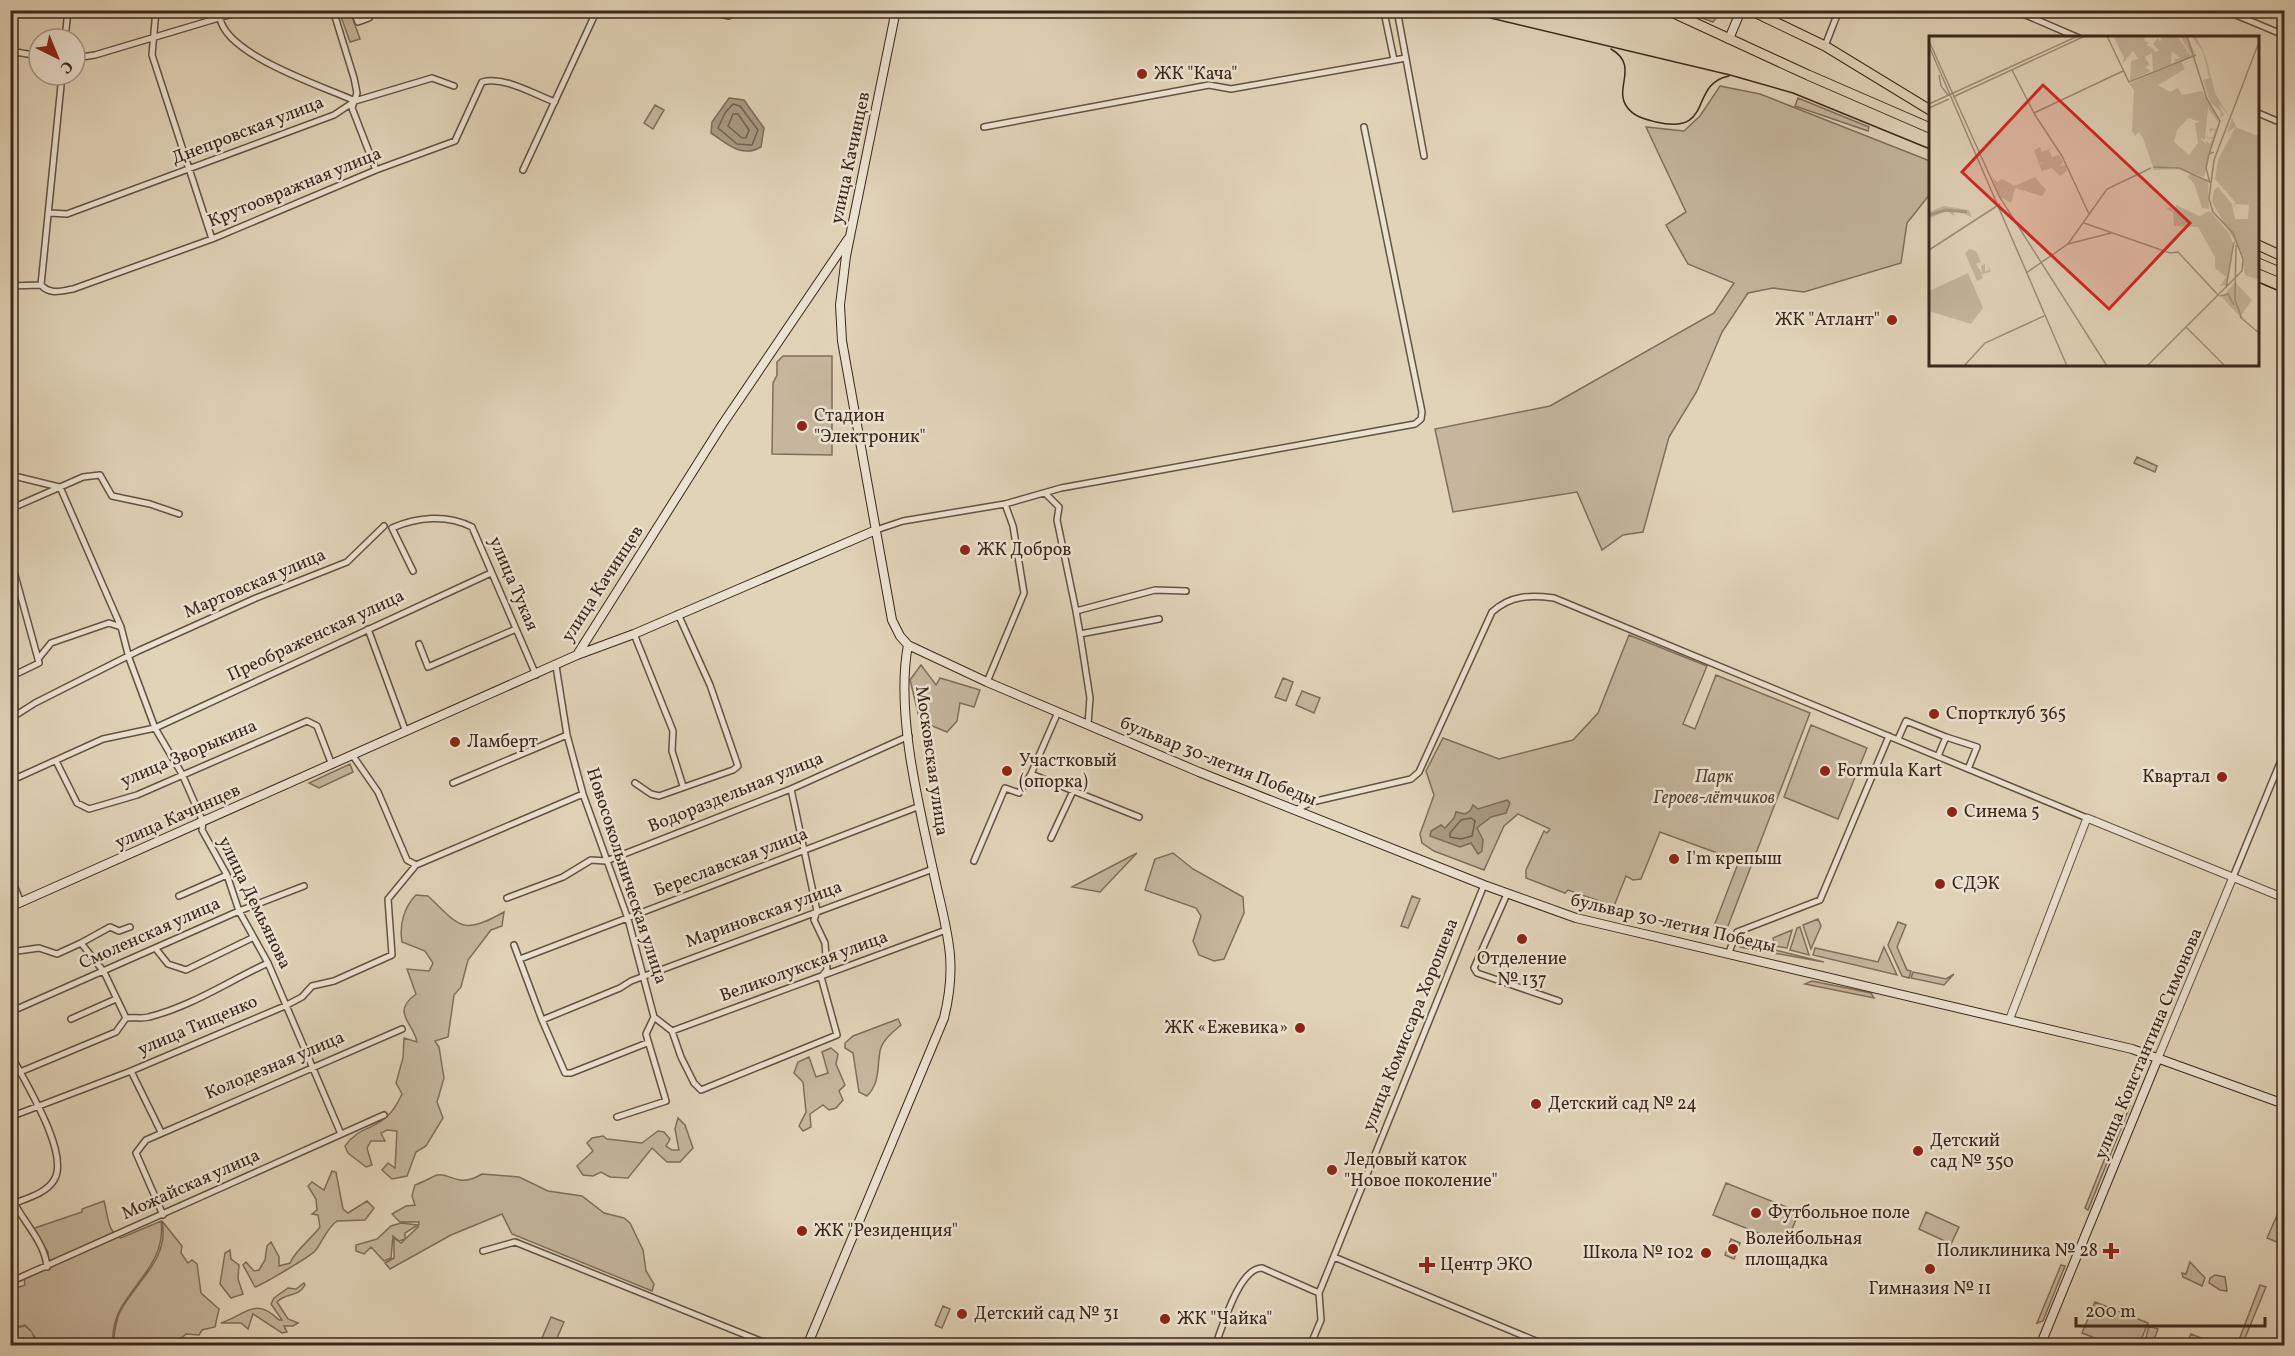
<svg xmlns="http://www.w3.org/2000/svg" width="2295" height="1356" font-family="Vollkorn,serif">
	<rect width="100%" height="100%" fill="#e1d3b8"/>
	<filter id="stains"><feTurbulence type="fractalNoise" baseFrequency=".00333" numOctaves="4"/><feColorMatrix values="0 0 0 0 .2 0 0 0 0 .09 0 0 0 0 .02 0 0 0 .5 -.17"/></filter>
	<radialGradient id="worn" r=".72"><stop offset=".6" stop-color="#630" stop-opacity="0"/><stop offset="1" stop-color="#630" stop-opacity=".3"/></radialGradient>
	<path fill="#c5b69d" stroke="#806e5c" stroke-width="1.5" d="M339,11h11l10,28 -10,3z
		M1683,11h38l-8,11z
		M1720,86l40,8 170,67v33l-23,29 -6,40 -97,29 -31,-4 -25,5 -26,39 -25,59 -28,46 -26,95 -20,3 -21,15 -25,-58 -124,20 -18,-83 115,-23 164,-93 20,-30 -46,-19 -22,-39 20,-13 -40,-85 38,4 16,-15z
		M1798,98l71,29 -1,4 -73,-25z
		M655,105l9,5 -11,19 -9,-6z
		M783,356h49v99l-60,-1 1,-71 4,-8v-13z
		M2137,457l20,9 -2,6 -21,-9z
		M1629,635l78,31 -24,58 12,5 21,-54 94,38 -84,218 -12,-5 25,-65 -79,-29 -19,47 -8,1 -7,-4 -12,30 -46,-16 -3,3 -39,-15v-8l18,-39 3,2 3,-4 -32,-15 -14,12 -20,44 -50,-19 -12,-8 -2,-9 14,-39 -8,-24 17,-33 56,21 74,-19 25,-27z
		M921,665l15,20 4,-7 40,12 -6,17 -14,-4 -3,18 -10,11 -27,-11 -10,-41z
		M1283,678l10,4 -7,19 -11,-4z
		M1302,691l18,7 -6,15 -18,-8z
		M1811,725l56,23 -29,71 -54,-22z
		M350,764l3,8 -34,16 -10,-5z
		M1137,853l-37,39 -28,-5z
		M1173,853l20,16 50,28 1,16 -20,46 -10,2 -15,-6 -6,-14 8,-25 -5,-8 -51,-18 10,-31z
		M416,895l12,1c32,30 33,40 76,16l-2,14 -11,4 -23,30 -7,27 -7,8 -6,42 -13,4 4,6 5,31 -7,24 6,16 -17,28 -10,6 -9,24 -15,3 -10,-9 6,-7 7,5 2,-37 -10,-1 -6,3 4,8h-14l-4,7 5,17 -6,2 -18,-14 -3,-7c19,-26 39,-12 57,-52l-6,-11 7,-25 1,-20 13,4c-3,-19 -27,-29 -1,-48l-9,-25 22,2 4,-8 -8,-12 -23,-9c-3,-17 2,-35 14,-47z
		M1412,896l8,3 -12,29 -7,-2z
		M1818,919l3,7 -10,23 -8,-24z
		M1898,922l8,3 -9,22 10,23 4,1 -2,7 -7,-2 -14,-31z
		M1800,927l9,28 -19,-5 7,-22z
		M1792,930l-5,18 -12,-2 -2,-8z
		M1738,941l86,21 -84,-15z
		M1884,947l13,28 -84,-20 2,-7 63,14z
		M1913,972l33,7 8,-5 -10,11 -33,-7z
		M1812,981l59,12 3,5 -69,-14z
		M898,1019l3,6c-8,7 -19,15 -21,26 -3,17 0,32 -13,45l-8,-4 -6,-39 -8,-5v-5l8,-7z
		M831,1048l7,6 -2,10 9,21 -6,6 4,9 -7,8 -7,2 -6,-5 -13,9 1,13 -8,4 -4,-5 7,-14 -3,-30 -9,-9 4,-11 11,-5 7,20 12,-4 -6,-21z
		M2127,1103l3,3 -42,104 -3,-2z
		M678,1118l7,7 8,23 -13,14h-13l-15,-14 -24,30 -18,-1 -9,-5 -8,4 -10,-1 -6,-9 16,-15 -6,-8 5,-5 11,-2 4,3 35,4 16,-12 6,1 6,7 -4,7 6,4h7l-4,-21z
		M332,1171l4,1 7,37 5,4 19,-12 7,7 -9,12 -28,1c-11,8 -14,20 -22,30 -4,5 -55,35 -60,36l-12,-22 3,-3 8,9 5,-1 6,-10 2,-14 4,-4 8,15v9l11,-3c5,-12 20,-23 30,-36l-2,-12 -6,-1 5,-4 -1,-11 -8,-13 4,-4 12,8z
		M482,1174l37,3 29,14 34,5 22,17 20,5 6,5 13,27 3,21 8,13 -2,7 -140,-57 -10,-20 -51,21 -61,34 -5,-6 9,-5v-20l7,5 17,-16 1,-5h-19l-8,-8 14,-8 9,-1 -3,-9 3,-11c8,-3 15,-7 22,-10 13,-3 20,14 45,-1z
		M1726,1183l73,29 -13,32 -73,-29z
		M104,1201c4,13 3,32 17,37l40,-17c7,53 -52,72 -48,122 2,-10 2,-21 7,-31 16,-31 50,-53 42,-91l20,25 -1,7 7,10 4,-3 5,4 4,29 18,16 -4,18 -13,3 -3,5 -13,-1 -8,7h-5l4,4 -64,1v-3l-73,2 -8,-12 6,12h-27v-16l14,-3 7,6 -7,-7 -14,3v-38l14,-5 -1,-7 23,-11 1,-15 -16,-23 50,-17v-3z
		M2279,1211l5,2v13l-5,9 5,3v7l-17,-7z
		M1926,1212l33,15 -8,17 -32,-15z
		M401,1223l17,2 -13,8v6l-6,2 -6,-5 -2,22 -7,3 -13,-14 -7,7 -8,-3v-6l21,-6 14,-13z
		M1731,1239l9,4 -6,16 -9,-4z
		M230,1250l1,9 8,6 -1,14 5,15 -12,4 -11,-14 5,-31z
		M2190,1262l15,16 -3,8 -19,-9 -1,-4 4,1z
		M2061,1265l4,1 -22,55 -6,2z
		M2215,1275l10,2 2,14 -7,-1 -11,-7 1,-5z
		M304,1283l1,2c-7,13 -19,7 -28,17l11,17 10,4 -5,3h-9l3,6 -5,1 -29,-19 -5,15 -7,-6h-20c25,-8 34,-27 58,-3h3l-11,-16 3,-6 14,-10 8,1z
		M2260,1285l6,2 -21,51 18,7h-26z
		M2095,1302l53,21 -9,22h-26l-31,-12z
		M943,1306l7,3 -8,19 -7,-3z
		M551,1317l13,5 -10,23h-15z
		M2149,1326l9,3 -6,16h-8z
		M2191,1334l27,11h-24l-7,-2z"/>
	<path fill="#a99982" stroke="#7d6b58" stroke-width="1.5" d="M729,98l15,2 20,28 -3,19c-20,12 -36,-5 -50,-14l1,-11z
		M1507,800l3,3 -4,10 -15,4 -14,11 6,12 -1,11 -4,3 -7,-11 -11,4 -30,-11 1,-5 10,-6 4,3 9,-10 2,-6 9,2 5,-3 3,-6 5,4z"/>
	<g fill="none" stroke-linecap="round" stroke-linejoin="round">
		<path stroke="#72604e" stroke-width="1.5" d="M733,104l7,2 18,24 -6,15 -15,-1 -19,-16 7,-15z
			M733,114h5l11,16 -3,8h-4l-14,-12z
			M1471,818l4,3 -3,15 -11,3 -11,-2v-4l11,-13z"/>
		<defs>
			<path id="minor" d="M156,10l-4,45 60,184
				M333,10l21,68 3,15 -5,15 24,62
				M353,10l5,12 11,-4
				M703,10l26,6 2,-6
				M1397,10l27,146
				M2014,10l65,28
				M2224,10l60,25
				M1384,12l10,48
				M220,18c6,37 102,68 135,83
				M65,39l3,-29
				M1825,46l14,-36
				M10,51l29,5
				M75,58l20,-3 137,-41 31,-4
				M2258,113l26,11
				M984,127l225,-42 22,4 175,-31
				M523,170l74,-160
				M50,213l17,1 267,-99 21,-14 77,-23 22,8
				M41,285l21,-210
				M10,286l31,-1c9,10 20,6 32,4l139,-50 164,-69 79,-29 27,-59c23,-6 51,12 73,20
				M10,475l49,12
				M60,487l61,140 8,31 26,70 27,46 21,48 -1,8 25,45 12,36 29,52 73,171
				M1045,493l14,14 -2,13 19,91 79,-21 31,1
				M10,509l73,-32 17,-2 12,21 38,8 29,10
				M876,530l27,-9 102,-17 56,-16 354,-64 6,-5 1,-7 -58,-285
				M10,557l28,102
				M413,571l-21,-43c25,-11 55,-14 80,-1l64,148
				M1076,611l4,23
				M368,629l38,103
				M634,634l39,97 -1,20 11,35
				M419,644l9,23 88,-38
				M556,666l11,69 16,59 45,125 26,98 18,14 9,26 13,26 7,7 136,-55 -16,-58 6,-7 -2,-27 -11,-23 3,-9 -26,-122
				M10,677l29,-14 -1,-4 13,-16 58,-20 12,4
				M987,682l37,-89 -11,-67 -8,-22
				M1058,712l-27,62 108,43
				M10,719l25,-16 103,-52 118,-53 91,-36 37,-36
				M1088,724l2,-26 -10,-64 79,-15
				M1946,737l31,10 -9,22
				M1898,739l8,-18 40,16 -8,19
				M353,756l25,36 29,68 9,5
				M56,761l21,42 12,6 48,-14 170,-74 10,5 15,39
				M10,781l93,-42 52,-11 336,-155
				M453,783l114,-48
				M635,783l16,11 8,2 74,-26 5,-4 -28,-81 -32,-71
				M1295,810l17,-8 99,-23 8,-7 73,-160c19,-17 38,-17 62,-14l533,220
				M1051,838l22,-47
				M974,861l31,-73 14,5 12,-19
				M10,875l11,28
				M2233,877l51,-124
				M1507,894l-33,74 3,5 82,28
				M179,896l48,-21
				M507,898l56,-21 28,-17 15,1 185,-72 118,-53
				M81,943l29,-16 9,4 11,-4
				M514,945l28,75 23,53h6l76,-30
				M156,949l12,15 18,6 66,-32
				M10,952l29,-4 18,6 24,-11 23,29 22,46
				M1729,952l8,-20 83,-32 69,-164
				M520,959l400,-153
				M10,1012l229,-101 65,-25
				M71,1019l45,-20
				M542,1020l78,-32 11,-7 302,-112
				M672,1031l274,-101
				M10,1053c13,26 61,101 44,127 -8,14 -30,19 -44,25
				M131,1071l30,61
				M20,1072l96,-40 10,-14c8,-1 16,1 23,-1 43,-11 80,-36 119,-54
				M10,1117l121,-46 154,-65 17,-9 10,-11 22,-5 58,-26 -4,-56 28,-34 167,-71
				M617,1117l49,-16 -20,-67 8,-17
				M10,1195c11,25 35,46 37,72
				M163,1215l-27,-62 10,-13 256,-111
				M483,1251l32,-9 258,104
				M1334,1257l214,89
				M10,1282l374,-167
				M1215,1346c8,-20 24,-78 47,-78l57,25
				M1310,1346l11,-26 -2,-27 165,-408"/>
			<path id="tertiary" d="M2010,1018l77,-200 197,80
				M2158,1058l75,-181"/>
			<path id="secondary" d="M896,10l-50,246 -6,49 2,36 50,279 8,16 8,9 79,37 212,90 285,113 92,33 556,131 152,55
				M1729,39l12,-29
				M577,655l145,-230 126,-186
				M10,907l567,-252 57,-21 242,-104
				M807,1346l137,-328c14,-56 3,-85 -9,-139 -15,-69 -40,-165 -27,-234
				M2040,1346l118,-288"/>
			<path id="trunk" d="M1667,10l141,65 122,53
				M1750,10l75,36 105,64
				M2258,245l26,12
				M2258,263l26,11"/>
		</defs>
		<use href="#minor" stroke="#645242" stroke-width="8"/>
		<use href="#tertiary" stroke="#645242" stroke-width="9"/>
		<use href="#secondary" stroke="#3b271a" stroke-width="10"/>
		<use href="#trunk" stroke="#3b271a" stroke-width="11"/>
		<use href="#minor" stroke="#ece2d1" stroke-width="5"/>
		<use href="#tertiary" stroke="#ece2d1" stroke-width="7"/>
		<use href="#secondary" stroke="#ece2d1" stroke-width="8"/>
		<use href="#trunk" stroke="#e1d3b8" stroke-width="9"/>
		<path stroke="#3b271a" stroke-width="1.5" d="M1457,10l273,65 63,18 137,56
			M1611,49c29,17 2,39 16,58 7,10 18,12 29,15 59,14 32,-38 73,-46
			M2258,282l26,11"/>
	</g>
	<g fill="#8f2418" stroke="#ece2d1" stroke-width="2">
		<circle cx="1142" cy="74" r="6"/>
		<circle cx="1892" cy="320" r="6"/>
		<circle cx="802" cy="426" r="6"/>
		<circle cx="965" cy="550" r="6"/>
		<circle cx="1934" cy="714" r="6"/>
		<circle cx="455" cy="742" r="6"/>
		<circle cx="1007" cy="771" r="6"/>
		<circle cx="1825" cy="771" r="6"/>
		<circle cx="2222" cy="777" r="6"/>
		<circle cx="1952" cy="812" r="6"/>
		<circle cx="1674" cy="859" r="6"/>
		<circle cx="1940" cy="884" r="6"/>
		<circle cx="1522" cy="939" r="6"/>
		<circle cx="1300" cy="1028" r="6"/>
		<circle cx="1536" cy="1104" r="6"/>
		<circle cx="1918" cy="1151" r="6"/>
		<circle cx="1332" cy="1170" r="6"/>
		<circle cx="1756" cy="1213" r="6"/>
		<circle cx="802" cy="1231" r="6"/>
		<circle cx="1733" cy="1249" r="6"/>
		<path d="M2108 1242h6v6h6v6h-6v6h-6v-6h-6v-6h6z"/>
		<circle cx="1706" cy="1253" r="6"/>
		<path d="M1424 1256h6v6h6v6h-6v6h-6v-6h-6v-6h6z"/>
		<circle cx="1930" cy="1269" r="6"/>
		<circle cx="962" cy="1314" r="6"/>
		<circle cx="1165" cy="1319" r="6"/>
	</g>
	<g text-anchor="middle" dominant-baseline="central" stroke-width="5" stroke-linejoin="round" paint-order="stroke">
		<g font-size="18" fill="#3b271a" stroke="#ece2d1" text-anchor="start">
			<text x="1154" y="74">ЖК "Кача"</text>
			<text x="1880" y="320" text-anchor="end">ЖК "Атлант"</text>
			<text x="814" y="416">Стадион<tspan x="814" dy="21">"Электроник"</tspan></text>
			<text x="977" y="550">ЖК Добров</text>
			<text x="1946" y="714">Спортклуб 365</text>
			<text x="467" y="742">Ламберт</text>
			<text x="1019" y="761">Участковый<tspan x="1019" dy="21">(опорка)</tspan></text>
			<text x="1837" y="771">Formula Kart</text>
			<text x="2210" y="777" text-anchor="end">Квартал</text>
			<text x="1964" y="812">Синема 5</text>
			<text x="1686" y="859">I'm крепыш</text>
			<text x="1952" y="884">СДЭК</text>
			<text x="1522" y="959" text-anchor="middle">Отделение<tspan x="1522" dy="21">№ 137</tspan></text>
			<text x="1288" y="1028" text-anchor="end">ЖК «Ежевика»</text>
			<text x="1548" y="1104">Детский сад № 24</text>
			<text x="1930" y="1141">Детский<tspan x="1930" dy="21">сад № 350</tspan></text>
			<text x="1344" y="1160">Ледовый каток<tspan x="1344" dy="21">"Новое поколение"</tspan></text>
			<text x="1768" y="1213">Футбольное поле</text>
			<text x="814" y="1231">ЖК "Резиденция"</text>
			<text x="1745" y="1239">Волейбольная<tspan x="1745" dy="21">площадка</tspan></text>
			<text x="2098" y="1251" text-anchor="end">Поликлиника № 28</text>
			<text x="1694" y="1253" text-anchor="end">Школа № 102</text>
			<text x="1440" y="1265">Центр ЭКО</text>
			<text x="1930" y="1289" text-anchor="middle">Гимназия № 11</text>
			<text x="974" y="1314">Детский сад № 31</text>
			<text x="1177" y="1319">ЖК "Чайка"</text>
		</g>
		<g font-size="18" fill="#3b271a" stroke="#ece2d1">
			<text transform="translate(248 131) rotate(-21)">Днепровская улица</text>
			<text transform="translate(851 158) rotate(-78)">улица Качинцев</text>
			<text transform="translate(295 188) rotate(-22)">Крутоовражная улица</text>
			<text transform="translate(255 584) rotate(-23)">Мартовская улица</text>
			<text transform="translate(513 584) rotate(67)">улица Тукая</text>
			<text transform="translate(603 584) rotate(-57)">улица Качинцев</text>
			<text transform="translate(316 636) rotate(-25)">Преображенская улица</text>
			<text transform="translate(189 754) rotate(-23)">улица Зворыкина</text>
			<text transform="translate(931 761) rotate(82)">Московская улица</text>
			<text transform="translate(1218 762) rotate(22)">бульвар 30-летия Победы</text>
			<text transform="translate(736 793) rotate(-22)">Водораздельная улица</text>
			<text transform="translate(178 817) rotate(-24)">улица Качинцев</text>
			<text transform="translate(731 863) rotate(-21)">Береславская улица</text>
			<text transform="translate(626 876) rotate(72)">Новосокольническая улица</text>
			<text transform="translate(254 903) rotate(64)">улица Демьянова</text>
			<text transform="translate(764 915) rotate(-20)">Мариновская улица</text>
			<text transform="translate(1673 924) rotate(13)">бульвар 30-летия Победы</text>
			<text transform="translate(150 934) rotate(-24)">Смоленская улица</text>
			<text transform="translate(804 967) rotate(-20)">Великолукская улица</text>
			<text transform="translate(1411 1025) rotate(-68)">улица Комиссара Хорошева</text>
			<text transform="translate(198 1026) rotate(-23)">улица Тищенко</text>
			<text transform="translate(2149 1044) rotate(-67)">улица Константина Симонова</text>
			<text transform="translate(275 1066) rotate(-23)">Колодезная улица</text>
			<text transform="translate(191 1185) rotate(-24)">Можайская улица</text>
		</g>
		<g font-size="18" font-style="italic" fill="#574434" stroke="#ece2d1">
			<text x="1714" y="777">Парк<tspan x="1714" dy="21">Героев-лётчиков</tspan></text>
		</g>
	</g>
	<g transform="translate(1929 36)">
		<rect width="330" height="330" fill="#e1d3b8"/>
		<path d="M184,0h33l-2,4 5,3 -3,2 5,2 -3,2 5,-1 -2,-4 4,8 4,-2 -6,-6 5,-6 2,4 2,-6 16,1 13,19 -15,6 -2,-3 6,-1 -8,-7 -1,13 -18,7 -1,-18 -7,4 5,8 -5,2 6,4 -21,10 1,-20 7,-2 -5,-8 -11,13 2,-6zM251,0h7l8,18 -14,8 4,7 -27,16 12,7 8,-4 4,7 20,-4 17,28 -15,58 -22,-8 -28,1 -11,-32 -4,-6 -4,4 -3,-5 2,-41 -5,-6 63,-29zM279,72l10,14 -2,7 -6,-1 -1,4 6,-3 -2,8 -6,1 1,-4 -2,4 6,1 -2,5 -5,-4 2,5 -7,-7 5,2zM259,82l12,4 -5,1 3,20 -9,12 -15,-13 3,-12zM267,0l10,21 9,36 14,23 -11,-13 6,12 -4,3 1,-6 -11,-10 -7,-22 6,-2 -6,-26 -11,-15zM303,82l5,10 22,8v68h-4l4,1v75l-14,-5 -4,-23 -29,-50 2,-12 4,-3 14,17 3,15h13l1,-14 -14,-1 -1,4v-4l2,-1 -21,-24 3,-19 18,-34 -9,7zM111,111l2,5 12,-5 -5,3 3,7 7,-2 4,7 -3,4 6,-1 1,6 -7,5 -8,-8 -10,3 -3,-6 5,-3 -5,2 -5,-14zM262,138l17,6 1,29 -7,-1 -8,-25 -7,-6zM63,140l5,6 6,-3 11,7 21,-9 11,13 -4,6 -27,-8 -4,15 -12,-7zM241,166l29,14 11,-5 19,22 4,11 -6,41 -7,1 6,-9 -11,-9v-11l-17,-30 -24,-1 -1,-14 -7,-3 4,-2 5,5 1,-7zM15,170l25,4 3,8 -13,-8 -6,1 2,6 -9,-7 -17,9v-7zM41,213l6,2 5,11 -5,2 6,9 -1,-7 4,-2v7l4,-1 -1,-5 3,7 -10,2 2,4 -6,3 -12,-28zM39,237l15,35 -12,16 -42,-13v-20zM306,246l17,18 -12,17 -18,-20z" fill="#c5b69d" fill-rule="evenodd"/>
		<path fill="none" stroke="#a99982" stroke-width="3" d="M0,179l17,-5 21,2"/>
		<path fill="none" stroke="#9f8e79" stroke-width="1.5" d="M178,0l22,46 67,-27M258,0l20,63 13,22 -11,33M0,5l70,155 108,170M0,10l138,320M83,34l23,45 27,41 27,58M10,39l2,11 7,9M24,61l132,-61M0,68l149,-68M0,72l20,-9M105,77l89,-42M224,131l26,1 31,14M281,147l-4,-15 3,-14 5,-2M155,187l86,30 8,-1 41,44M139,208l39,-55 44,-21M307,209l-1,55 7,19M0,214l71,-46M97,237l42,-29 43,-11M297,252l8,-46M291,260l8,-2 6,11M311,281l19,16M257,291l39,39M35,330l21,-23 59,-27M218,330l95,-95 1,-12 -10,-26 -20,-21 -4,-13 5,-39 45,-118"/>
		<path fill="#d62828" fill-opacity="0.15" stroke="#d62828" stroke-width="3" d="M114,49l147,138 -81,86 -147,-137z"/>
		<rect width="330" height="330" fill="none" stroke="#3b271a" stroke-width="3"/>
	</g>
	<rect width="2295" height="1356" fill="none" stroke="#e1d3b8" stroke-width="36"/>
	<rect x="12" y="12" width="2271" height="1332" fill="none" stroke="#3b271a" stroke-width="3"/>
	<rect x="18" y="18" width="2259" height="1320" fill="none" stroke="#3b271a" stroke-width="1.5"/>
	<g transform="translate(57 57) rotate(137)"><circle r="28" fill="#ece2d1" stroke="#a59788" stroke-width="1.5"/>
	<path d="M0-4.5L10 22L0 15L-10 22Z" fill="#8f2418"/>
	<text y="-9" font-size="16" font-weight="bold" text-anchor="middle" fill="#3b271a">С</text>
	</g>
	<path d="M2076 1317v9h189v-9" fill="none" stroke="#3b271a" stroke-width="3"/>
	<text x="2085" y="1317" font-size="18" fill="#3b271a" stroke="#ece2d1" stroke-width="4.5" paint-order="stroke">200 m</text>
	<rect width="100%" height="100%" filter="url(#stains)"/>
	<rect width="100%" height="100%" fill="url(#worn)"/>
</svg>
